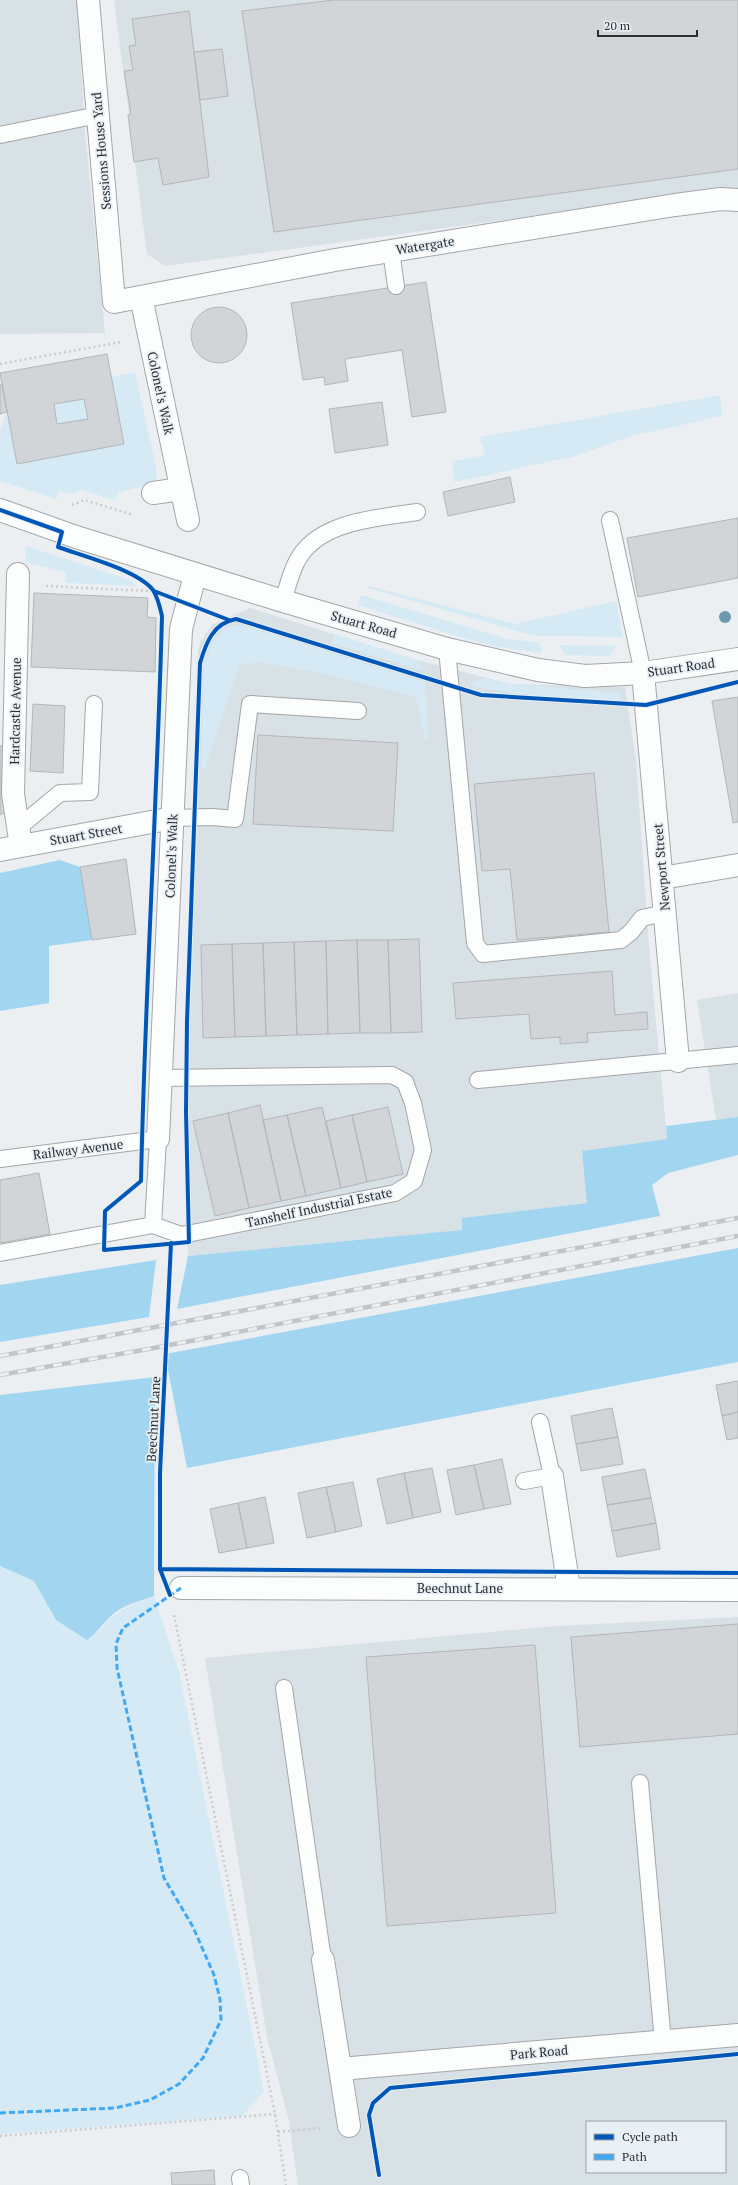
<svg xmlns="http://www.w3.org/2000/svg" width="738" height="2185" font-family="'PT Serif',serif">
	<rect width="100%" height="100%" fill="#ebeff2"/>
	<path fill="#d7e1e6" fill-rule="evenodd" d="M0,0h77l8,133 20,200 -105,1z
		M114,0h624v188l-573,78 -18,-12z
		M250,608l167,52 94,24 114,3 11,74 14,197 17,181 -85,12 6,52 -126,15 1,12 -275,26 -2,-144 12,-461 3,-10 11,-16z
		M738,993v124l-22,3 -19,-120z
		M738,1617v568h-440l-9,-64 -22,-84 -62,-379 351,-32zM587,2122h138v50h-138z"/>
	<path fill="#d6eaf5" d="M135,372l21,94 1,14 -6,4 -33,9 -3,7 -34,-10 -11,4 -10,-3 -4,8 -56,-18v-51l7,-18 10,51 106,-19 -12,-67z
		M720,395l2,21 -90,20 -60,21 -118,25 -2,-21 33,-6 -5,-18z
		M84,399l4,20 -31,5 -3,-20z
		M26,546l104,34 6,6 -70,-3v-11l-41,-10z
		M369,586l146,38 101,-23 7,36 -85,-1 -14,-3 -156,-45z
		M361,595l144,43 35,5 1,10 -48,-7 -30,-8 -105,-33z
		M242,625l183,57 4,57 -4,1 -9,-43 -87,-22 -68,-13 -22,3 -34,104 -4,-1 3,-103 8,-22 15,-16z
		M335,634l82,26 6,11 -91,-28z
		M560,645l56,1 -7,10 -44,-1z
		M485,678l26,6 110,9v8l-101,-7 -46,-7 -1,-4z
		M0,1566l34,15 22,39 40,14c21,-25 28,-26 58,-38l26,79 84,417 -22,24 -242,18z"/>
	<path fill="#a2d6f0" d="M60,860l20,7 12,73 -43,6v57l-49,8v-138z
		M738,1117v38l-70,18 -16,12 8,31 -483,93 11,-53 274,-26v-12l125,-15 -5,-52 85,-12 -1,-13z
		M738,1248v114l-551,106 -22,-114z
		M156,1260l-7,57 -149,25v-57z
		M155,1377l-1,219c-14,5 -32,9 -43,20 -9,8 -14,17 -24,24l-31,-20 -22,-39 -34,-15v-171z"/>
	<path fill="#d2d5d8" stroke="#b3b6b8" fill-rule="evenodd" d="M334,0h404v169l-464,63 -32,-221z
		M189,11l20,166 -46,8 -5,-27 -24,4 -6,-47 3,-1 -7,-43 9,-1 -4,-24 7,-1 -4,-26z
		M222,49l6,47 -28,4 -6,-48z
		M426,282l20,130 -34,5 -10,-67 -57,9 3,22 -23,4 -1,-8 -21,3 -12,-77z
		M191 335a28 28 0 1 1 56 0a28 28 0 1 1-56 0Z
		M107,354l17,90 -107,20 -17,-91zM84,399l4,20 -31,5 -3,-20z
		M2,384l5,28 -7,2v-29z
		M382,402l6,43 -53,8 -6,-44z
		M510,477l5,25 -67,14 -5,-24z
		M738,518v60l-100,19 -11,-59z
		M34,593l114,5 -1,19 9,1 -1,54 -124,-5z
		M738,697v125l-5,1 -21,-122z
		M33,704l32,2 -2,67 -33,-2z
		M258,735l140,8 -5,88 -140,-7z
		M0,746h3l4,65 -7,4z
		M594,773l15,159 -92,8 -7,-71 -28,2 -8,-87z
		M126,859l10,75 -44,6 -12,-73z
		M419,939l3,93 -31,1 -3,-93z
		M357,940h31l3,93h-31z
		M357,940l3,93 -32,1 -2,-93z
		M326,941l2,93 -31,1 -3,-93z
		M294,942l3,93 -31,1 -3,-93z
		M263,943l3,93 -31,1 -3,-93z
		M232,944l3,93 -32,1 -2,-93z
		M612,971l3,44 32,-3 1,17 -61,4 1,9 -28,2v-7l-29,2 -2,-25 -73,5 -3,-36z
		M260,1105l21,96 -32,7 -21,-95z
		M322,1107l19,81 -35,8 -19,-81z
		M388,1107l15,67 -36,8 -15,-67z
		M228,1113l21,95 -34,8 -22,-95z
		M287,1115l19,81 -25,5 -18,-81z
		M352,1115l15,67 -26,6 -15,-67z
		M39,1173l11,61 -50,9v-63z
		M738,1381v31l-16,4 -6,-31z
		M612,1408l6,29 -42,7 -5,-28z
		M738,1412v26l-11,2 -5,-24z
		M618,1437l5,27 -42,7 -5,-27z
		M502,1459l9,45 -27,5 -10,-44z
		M474,1465l10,44 -28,6 -9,-45z
		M432,1468l9,44 -28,6 -9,-45z
		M645,1469l6,29 -44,7 -5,-28z
		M404,1473l9,45 -26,6 -10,-45z
		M353,1482l9,44 -26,6 -10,-45z
		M326,1487l10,45 -29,6 -9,-45z
		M265,1497l9,46 -27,5 -9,-45z
		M651,1498l5,25 -44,8 -5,-26z
		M238,1503l9,45 -28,5 -9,-44z
		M656,1523l4,26 -43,8 -5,-26z
		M738,1624v110l-158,13 -9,-110z
		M535,1645l21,268 -169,13 -21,-269z
		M214,2170l1,15h-43l-1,-12z"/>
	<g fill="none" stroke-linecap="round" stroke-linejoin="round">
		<defs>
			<path id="service" d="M0,135l98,-20
				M391,251l5,35
				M610,520l33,153
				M283,601c4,-12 7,-26 13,-38 20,-42 81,-45 121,-51
				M447,649l28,294 8,11 138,-14 10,-8 11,-14 23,-5
				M173,818l39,-1 23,2 15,-115 108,7
				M18,828l42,-35 30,-1 4,-88
				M478,1080l260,-25
				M0,1159l158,-20 -5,86
				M0,1253l153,-28 28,10 6,-1 208,-41 19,-12 9,-31 -10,-47 -8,-21 -13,-7 -231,3
				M524,1481l28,-5 -12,-54
				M284,1688l39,272
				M640,1783l23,259
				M240,2178l1,7"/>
			<path id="minor" d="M88,0l26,302 221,-42 340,-55 46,-6 17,1
				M141,297l47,223
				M153,493l28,-4
				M18,574l-5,220 8,52
				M643,673l35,388
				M0,850l173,-32
				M662,878l76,-13
				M158,1139l23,-510 14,-54
				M552,1476l17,113
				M181,1588l557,2
				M323,1960l26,166
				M340,2069l398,-34"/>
			<path id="tertiary" d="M0,510l76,27 207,64 164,48 91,21 47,6 58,-3 95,-14"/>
		</defs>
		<use href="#service" stroke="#a4a6a8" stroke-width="18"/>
		<use href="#minor" stroke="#a4a6a8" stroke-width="24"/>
		<use href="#tertiary" stroke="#a4a6a8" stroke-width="24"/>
		<path stroke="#cacccd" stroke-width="2.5" stroke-dasharray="2 3" stroke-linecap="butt" d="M0,364l121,-22
			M72,505l12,-5 50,15
			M46,586l103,5
			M174,1615l101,499 11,71
			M278,2132l43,-4
			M0,2136l275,-22"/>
		<use href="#service" stroke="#fcfdfd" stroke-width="16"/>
		<use href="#minor" stroke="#fcfdfd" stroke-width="22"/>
		<use href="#tertiary" stroke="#fcfdfd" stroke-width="22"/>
		<defs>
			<path id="rail" d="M0,1356l738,-138
				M0,1375l154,-27 584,-112"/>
		</defs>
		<use href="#rail" stroke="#c3c4c5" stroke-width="4.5"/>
		<use href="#rail" stroke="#e8f0f5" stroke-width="3" stroke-dasharray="9" stroke-linecap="butt"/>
		<path stroke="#3fa9f5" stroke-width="3" stroke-dasharray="6 3" stroke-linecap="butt" d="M0,2113l115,-5 35,-8 29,-16 24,-26 18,-38 -1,-21 -6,-24 -21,-48 -29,-49 -47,-210 -1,-24 7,-16 58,-40"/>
		<defs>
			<path id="cycleway" d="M0,510l62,22 -4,15c25,9 79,23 95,43 5,8 7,17 9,26 -5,188 -17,377 -21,565l-36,30 -1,39 85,-8 -3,-130 1,-91 13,-358c6,-20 13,-40 36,-44l245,76 165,10 92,-23
				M154,591l75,29
				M160,1569l578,4
				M170,1595l-10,-26v-96l11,-230
				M379,2175l-10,-60 4,-12 17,-15 348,-34"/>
		</defs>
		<use href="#cycleway" stroke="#e8f0f5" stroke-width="6"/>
		<use href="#cycleway" stroke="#0057b8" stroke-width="4"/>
	</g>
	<circle fill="#6c99ab" cx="725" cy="617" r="6"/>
	<g text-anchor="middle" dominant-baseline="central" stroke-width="3.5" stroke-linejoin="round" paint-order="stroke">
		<g font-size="13" fill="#2c2f31" stroke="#e8f0f5">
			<text transform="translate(101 151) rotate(-95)">Sessions House Yard</text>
			<text transform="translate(425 245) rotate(-9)">Watergate</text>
			<text transform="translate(161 393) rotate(78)">Colonel's Walk</text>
			<text transform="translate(364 624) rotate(16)">Stuart Road</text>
			<text transform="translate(681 667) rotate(-8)">Stuart Road</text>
			<text transform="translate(15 711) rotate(-89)">Hardcastle Avenue</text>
			<text transform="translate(86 834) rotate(-10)">Stuart Street</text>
			<text transform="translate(171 856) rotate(-88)">Colonel's Walk</text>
			<text transform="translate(661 867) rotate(-95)">Newport Street</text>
			<text transform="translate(78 1149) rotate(-7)">Railway Avenue</text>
			<text transform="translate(319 1207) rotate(-12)">Tanshelf Industrial Estate</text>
			<text transform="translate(153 1419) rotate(-87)">Beechnut Lane</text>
			<text x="460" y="1588">Beechnut Lane</text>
			<text transform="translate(539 2052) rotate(-5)">Park Road</text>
		</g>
	</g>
	<rect x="586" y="2121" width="140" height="52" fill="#e8f0f5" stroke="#9da3a7"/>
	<rect x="594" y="2134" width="20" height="6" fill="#0057b8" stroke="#9da3a7"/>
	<text x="622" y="2141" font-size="12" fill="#2c2f31">Cycle path</text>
	<rect x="594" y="2154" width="20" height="6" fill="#3fa9f5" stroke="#9da3a7"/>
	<text x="622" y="2161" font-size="12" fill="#2c2f31">Path</text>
	<path d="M598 30v6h99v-6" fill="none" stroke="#2c2f31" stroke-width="2"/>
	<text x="604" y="30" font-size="12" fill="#2c2f31" stroke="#e8f0f5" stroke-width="3" paint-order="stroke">20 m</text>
</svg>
